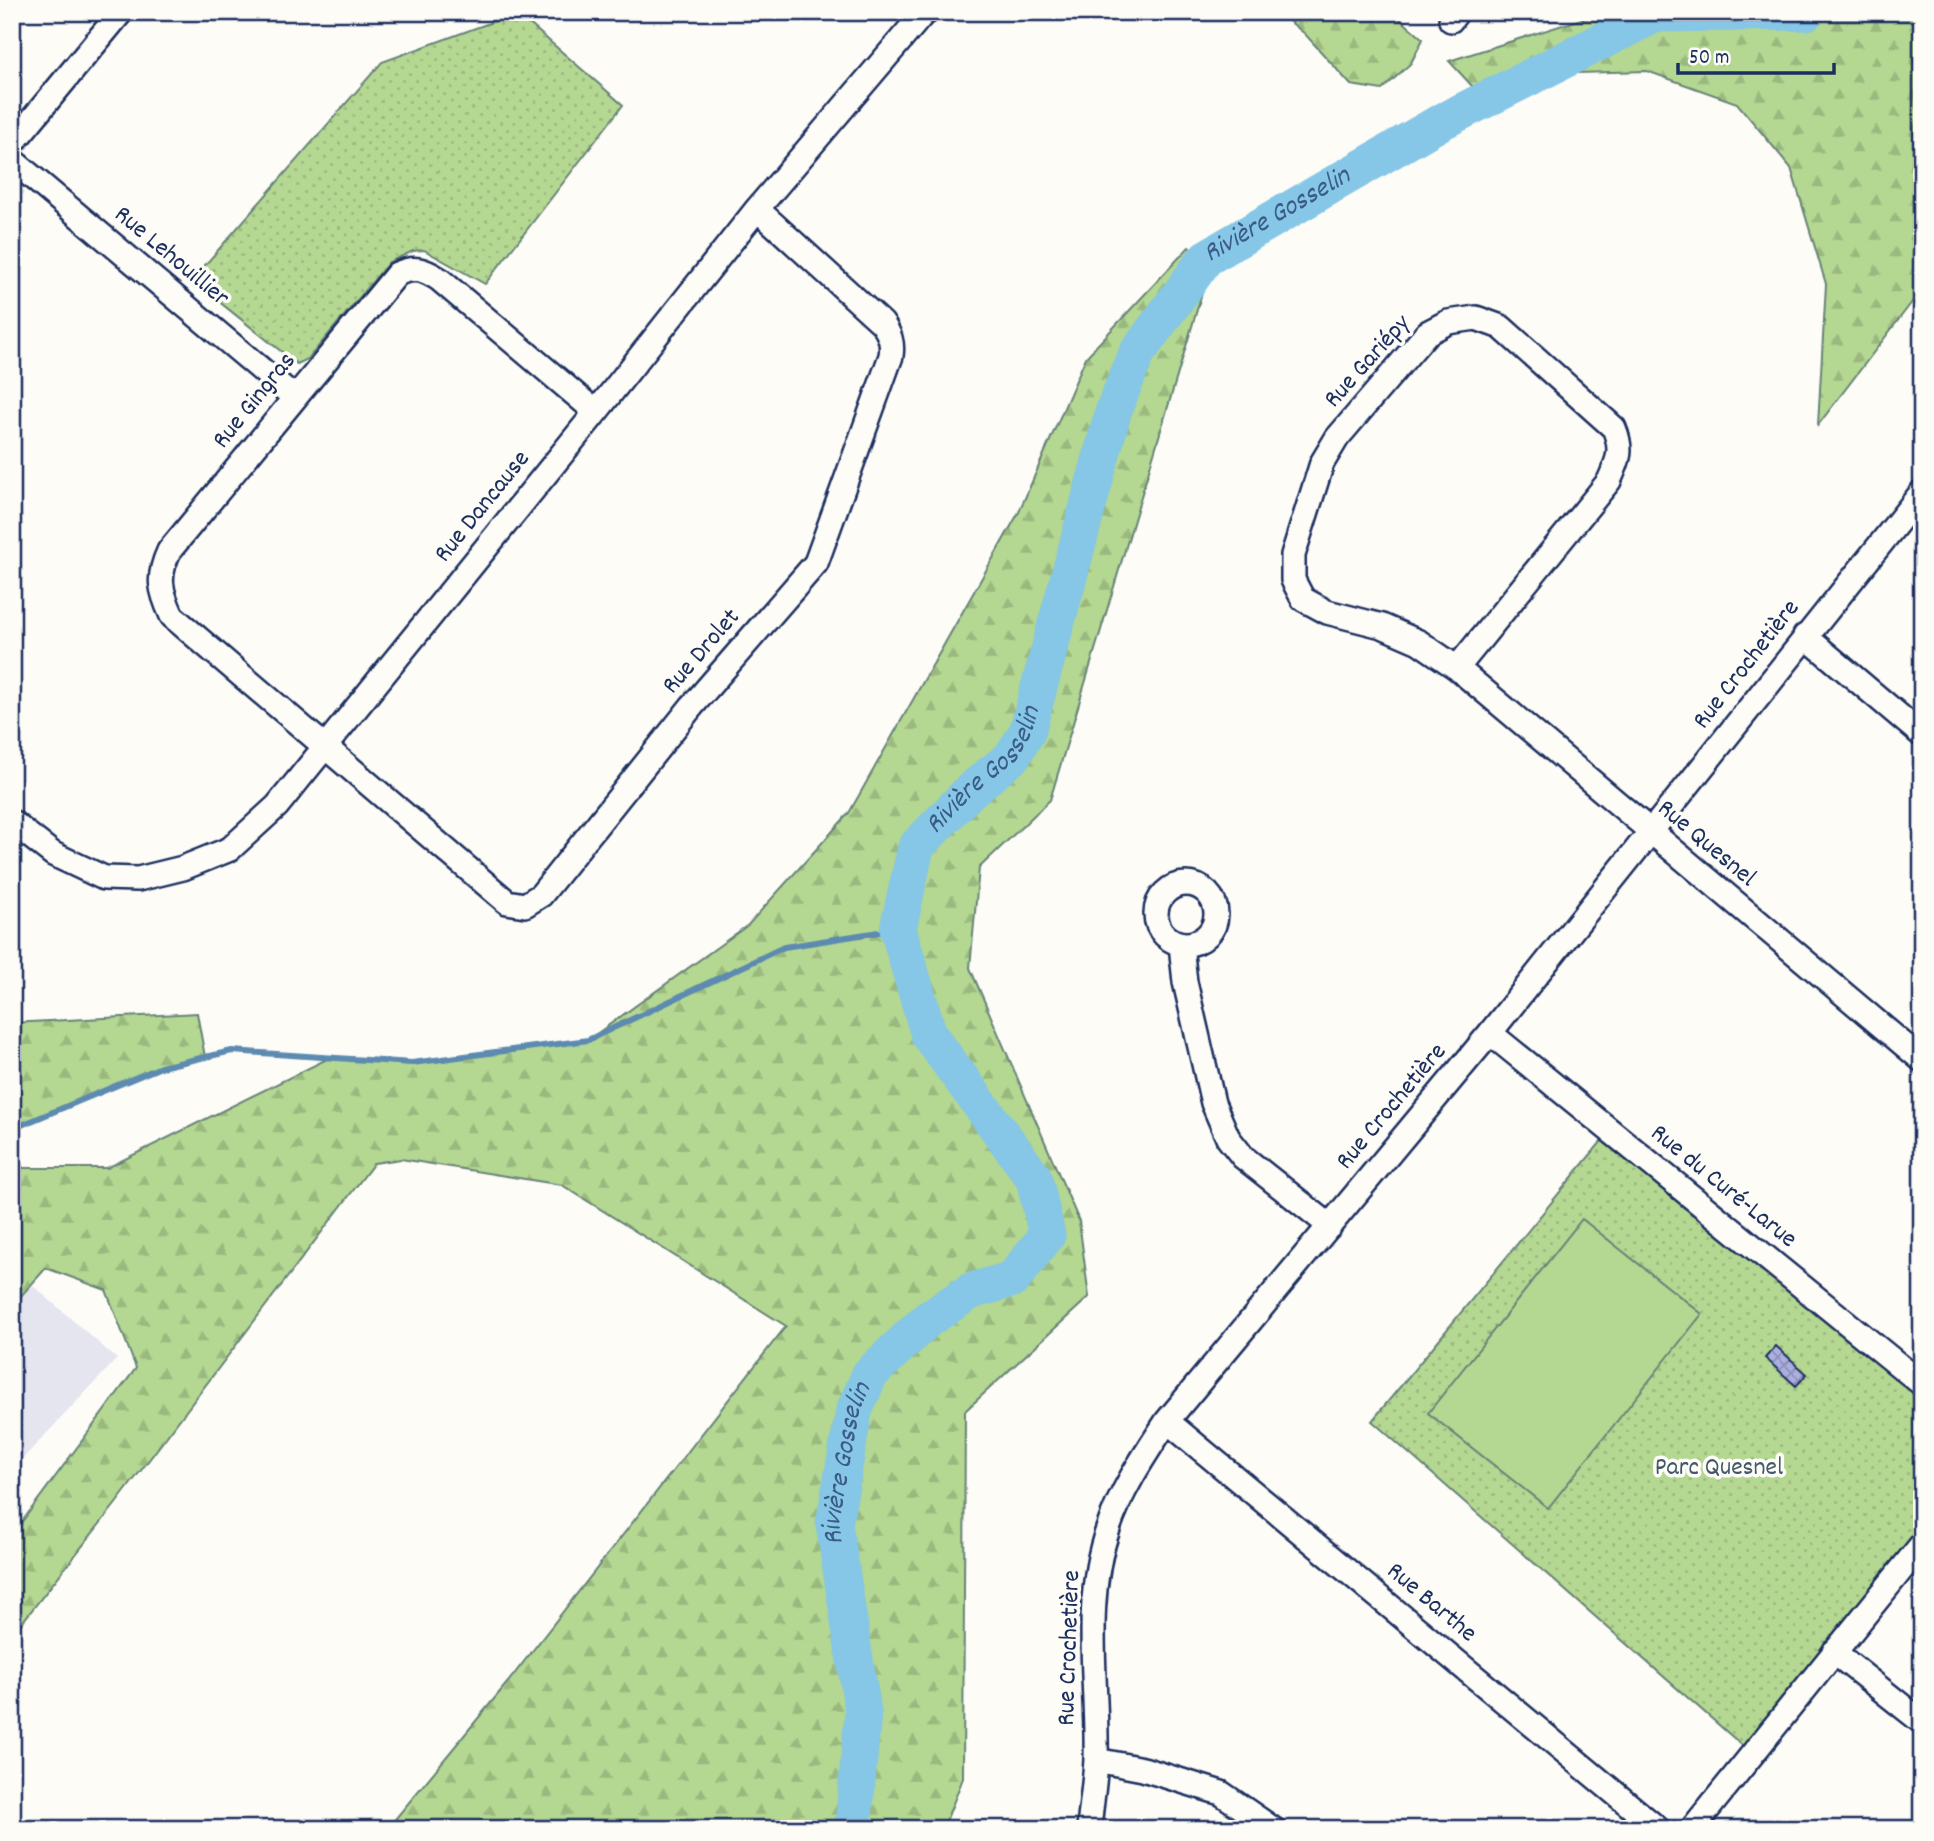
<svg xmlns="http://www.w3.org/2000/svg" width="1934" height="1841" font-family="Dekko,sans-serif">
	<defs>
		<pattern id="forest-firs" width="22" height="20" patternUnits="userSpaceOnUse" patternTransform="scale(1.75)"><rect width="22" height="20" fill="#b4d791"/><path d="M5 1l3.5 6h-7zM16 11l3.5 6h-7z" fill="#9ab97f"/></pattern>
		<pattern id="park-dots" width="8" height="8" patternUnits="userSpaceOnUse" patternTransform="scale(1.75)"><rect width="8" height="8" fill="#b4d791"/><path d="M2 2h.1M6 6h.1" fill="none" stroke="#9ab97f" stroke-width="1.8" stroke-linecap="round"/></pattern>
		<pattern id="building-cross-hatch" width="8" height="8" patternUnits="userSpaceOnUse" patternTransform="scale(1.75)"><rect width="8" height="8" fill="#acafe0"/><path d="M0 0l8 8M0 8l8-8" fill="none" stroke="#8b8fb9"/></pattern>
	</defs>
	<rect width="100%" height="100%" fill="#fdfcf7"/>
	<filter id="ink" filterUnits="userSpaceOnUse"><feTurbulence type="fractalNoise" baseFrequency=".0143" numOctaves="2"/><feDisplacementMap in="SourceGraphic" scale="14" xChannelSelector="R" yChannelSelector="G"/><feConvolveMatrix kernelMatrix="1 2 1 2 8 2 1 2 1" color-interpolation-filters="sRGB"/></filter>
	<g filter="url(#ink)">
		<path fill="#e5e5f0" d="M12,1267l105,92 -105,111z"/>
		<path fill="url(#forest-firs)" stroke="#688378" stroke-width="2" d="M1278,12h114l31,27 -12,24 -29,27 -31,-5 -46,-51z
			M1604,12h318v277l-104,136 8,-141 -35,-116 -54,-65 -90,-32 -70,2 -92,27 -36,-39z
			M1189,247l17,11 -1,25 -155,517 -71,68 -9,100 109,253 10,76 -124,114 -2,367 -20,51h-556l121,-147 278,-356 -224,-141 -161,-26 -27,4 -260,343 -102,129v-100l124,-167 -30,-78 -60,-22 -34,38v-154l11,16h84l224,-111 81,6 176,-23 160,-115 101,-112 170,-301 67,-155z
			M197,1013l8,44 -44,10 -149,62v-106z"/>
		<path fill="url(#park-dots)" stroke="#688378" stroke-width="2" d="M517,13l106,92 -138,179 -61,-34 -11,1 -24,11 -81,97 -11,5 -105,-84 190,-218z
			M1610,1131l312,253v160l-170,210 -380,-333z"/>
		<path fill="#b4d791" stroke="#688378" stroke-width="2" d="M1582,1219l120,95 -154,194 -120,-95z"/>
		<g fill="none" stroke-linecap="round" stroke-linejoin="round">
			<path stroke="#5b8ab0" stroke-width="6" d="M12,1129l149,-62 71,-16 180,12 176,-23 196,-93 114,-18"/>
			<path stroke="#86c6e6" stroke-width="37" id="s1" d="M853,1829l10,-117 -29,-188 20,-113 16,-37 58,-55 43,-28 42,-12 34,-44 -13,-57 -105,-143 -31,-106 18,-82 55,-57 41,-33 15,-25 87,-323 23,-56 69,-95 233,-135 217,-109 150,-2"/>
		</g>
		<path fill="url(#building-cross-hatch)" stroke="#1b2f5e" stroke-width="2" d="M1776,1346l31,28 -11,12 -31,-28z"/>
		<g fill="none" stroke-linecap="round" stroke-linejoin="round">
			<defs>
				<path id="minor" d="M1451,20l6,-8
					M12,144l109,-132
					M12,160l282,237
					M596,412l-157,-133c-16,-10 -25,-13 -42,-5l-228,277c-12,26 -9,39 3,65l335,286 18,3 16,-10 151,-189 124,-143 75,-207c2,-13 -1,-22 -9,-33l-125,-114
					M1805,636l117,99
					M1457,668l152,-187c10,-22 14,-31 5,-53l-113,-101 -25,-9 -28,4 -21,11 -90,105 -15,25 -29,92v25l10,19 24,13 55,14 37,16 38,26 465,392
					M12,822l41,32 51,24 34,1 45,-11 47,-19 47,-43 319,-394 161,-203 165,-194 5,-3
					M1156 914a30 30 0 1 1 60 0a30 30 0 1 1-60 0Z
					M1181,945l4,37 28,121 15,35 15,19 87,69
					M1490,1033l432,351
					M1167,1421l491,408
					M1834,1652l88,70
					M1096,1760l47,9 78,24 52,36
					M1089,1829c2,-23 6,-47 7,-70 2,-75 -14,-157 12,-230 13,-39 36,-73 59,-108l323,-388 432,-541
					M1692,1829l230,-285"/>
			</defs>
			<use href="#minor" stroke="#1b2f5e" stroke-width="28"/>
			<use href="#minor" stroke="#fdfcf7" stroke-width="23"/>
		</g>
	</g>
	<g text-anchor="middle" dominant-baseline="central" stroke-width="7" stroke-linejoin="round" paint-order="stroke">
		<g font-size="26" fill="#1b2f5e" stroke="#fdfcf7">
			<text transform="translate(171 257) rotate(40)">Rue Lehouillier</text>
			<text transform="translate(1368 362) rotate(-48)">Rue Gariépy</text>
			<text transform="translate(255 401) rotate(-51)">Rue Gingras</text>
			<text transform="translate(483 507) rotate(-51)">Rue Dancause</text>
			<text transform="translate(702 652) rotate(-49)">Rue Drolet</text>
			<text transform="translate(1747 665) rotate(-52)">Rue Crochetière</text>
			<text transform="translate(1706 844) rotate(40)">Rue Quesnel</text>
			<text transform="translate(1392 1107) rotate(-50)">Rue Crochetière</text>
			<text transform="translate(1723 1187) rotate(39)">Rue du Curé-Larue</text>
			<text transform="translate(1431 1603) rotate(40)">Rue Barthe</text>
			<text transform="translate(1070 1648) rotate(-88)">Rue Crochetière</text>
		</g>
		<g font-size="26" fill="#41596b" stroke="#fdfcf7">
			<text x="1719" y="1468">Parc Quesnel</text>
		</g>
		<g font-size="28" font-style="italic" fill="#3b5c87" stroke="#fdfcf7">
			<text stroke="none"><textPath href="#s1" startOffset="1880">Rivière Gosselin</textPath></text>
			<text stroke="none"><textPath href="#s1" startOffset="1228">Rivière Gosselin</textPath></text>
			<text stroke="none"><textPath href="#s1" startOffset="369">Rivière Gosselin</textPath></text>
		</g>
	</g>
	<rect width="1934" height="1841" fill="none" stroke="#fdfcf7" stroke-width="42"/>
	<rect x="21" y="21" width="1892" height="1799" fill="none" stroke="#1b2f5e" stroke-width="2.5" filter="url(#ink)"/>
	<path d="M1678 63v10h156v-10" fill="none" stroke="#1b2f5e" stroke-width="3.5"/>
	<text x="1689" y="63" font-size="21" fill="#1b2f5e" stroke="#fdfcf7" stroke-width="5" paint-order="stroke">50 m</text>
</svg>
